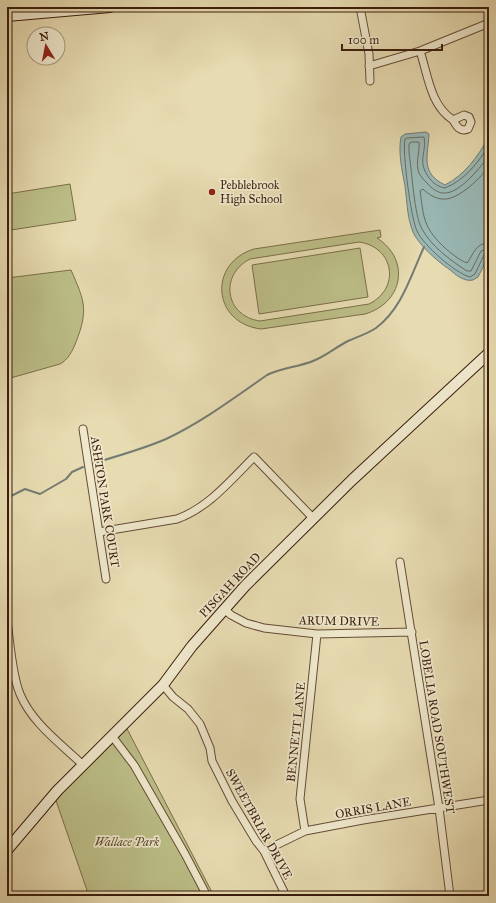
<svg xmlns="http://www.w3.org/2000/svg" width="496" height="903" font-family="'IM FELL Great Primer',serif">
	<rect width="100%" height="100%" fill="#e7dbb1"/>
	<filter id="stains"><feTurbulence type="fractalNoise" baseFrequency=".005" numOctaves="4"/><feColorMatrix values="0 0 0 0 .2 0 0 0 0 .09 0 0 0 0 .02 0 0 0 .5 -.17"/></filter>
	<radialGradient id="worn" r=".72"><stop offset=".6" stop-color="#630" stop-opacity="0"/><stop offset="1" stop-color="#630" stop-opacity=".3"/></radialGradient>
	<path fill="#bcbe87" stroke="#7b6e4a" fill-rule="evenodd" d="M70,184l6,36 -65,10 -4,-24v-12z
		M380,230l1,7 -4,1c34,22 26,65 -12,76l-104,15c-49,-6 -53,-66 -7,-80zM359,242c35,5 42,46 10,62l-109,17c-35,-5 -41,-46 -10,-62z
		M360,248l8,49 -109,17 -7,-49z
		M71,270c13,30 18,39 5,72 -3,8 -8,18 -16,22l-53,15v-101z
		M125,725l89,171h-125l-35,-101z"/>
	<path fill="#9ab9b6" stroke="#747b72" d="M426,132l3,2c-1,22 -9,39 16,51 21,-11 32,-28 44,-48v118l-11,22 -5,3c-9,2 -17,-5 -24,-11 -11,-7 -31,-25 -36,-37 -6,-15 -6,-31 -8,-46 -3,-16 -7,-33 -4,-49l4,-3z"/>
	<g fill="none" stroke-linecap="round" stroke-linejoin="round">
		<path stroke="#6a6b62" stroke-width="1" d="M489,145c-11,18 -24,35 -44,43 -6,-1 -11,-4 -15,-9 -14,-18 -3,-25 -6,-42l-17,1 -2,1c-3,12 6,80 12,92 6,14 38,42 53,46l5,-3 9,-19 5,-1
			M489,155c-7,11 -29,38 -44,38 -6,1 -14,-5 -18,-10 -3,-3 -6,-6 -8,-10 -4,-10 1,-20 0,-31h-8l-2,2v9c3,18 5,62 13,76 10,18 28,31 45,42h4l10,-20 8,-2
			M489,166c-7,11 -30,33 -44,33 -8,1 -17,-5 -22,-10l-3,2c2,11 2,23 7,34 5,13 27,33 40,38 7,-9 8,-20 22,-20"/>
		<path stroke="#747b72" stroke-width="2" d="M94,463c24,-7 49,-14 72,-24 36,-17 68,-41 101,-64 14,-7 31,-8 46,-14 13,-5 23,-14 35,-20 9,-4 19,-7 28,-13 26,-19 35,-53 48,-81
			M7,498l18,-9 15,5 26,-15 6,-7 11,-5"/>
		<defs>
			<path id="street" d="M360,7l9,47 1,27
				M420,51c8,24 10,54 33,69
				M369,66l51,-15 69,-28
				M464,115l5,2 2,5 -3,7c-8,3 -11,-2 -15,-9z
				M83,429l23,150
				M99,532l78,-13c31,-11 54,-39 77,-62l59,61
				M400,562l39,246 11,88
				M224,609l7,6 15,8 18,5 53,6 95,-2
				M7,621c3,21 5,54 13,73 12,29 40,49 63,71
				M163,685l10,12 15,12 12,15 10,24 2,13 20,40 24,40 8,10 22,45
				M112,736l22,29 51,89 22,42
				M305,831l-5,-32 17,-165
				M264,851l41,-20 58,-11 126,-20"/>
			<path id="secondary" d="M7,16l103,-9
				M7,850l50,-59 106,-106 29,-39 53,-60 107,-106 137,-127"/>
		</defs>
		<use href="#street" stroke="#654c36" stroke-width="9"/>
		<use href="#secondary" stroke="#3a1d0d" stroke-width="12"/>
		<use href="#street" stroke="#efe8cc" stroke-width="7"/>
		<use href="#secondary" stroke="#efe8cc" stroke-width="10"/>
	</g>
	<circle fill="#8f2418" stroke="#efe8cc" stroke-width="1.5" cx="212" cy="192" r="4"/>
	<g text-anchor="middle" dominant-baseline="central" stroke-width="3.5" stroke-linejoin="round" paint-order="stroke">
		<g font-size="12" fill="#3a1d0d" stroke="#efe8cc" text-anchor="start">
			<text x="220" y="185">Pebblebrook<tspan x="220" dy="14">High School</tspan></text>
		</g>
		<g font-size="12" fill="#3a1d0d" stroke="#efe8cc">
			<text transform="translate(105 502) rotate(81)">ASHTON PARK COURT</text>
			<text transform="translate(230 585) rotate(-47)">PISGAH ROAD</text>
			<text transform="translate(339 621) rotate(1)">ARUM DRIVE</text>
			<text transform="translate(437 727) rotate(81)">LOBELIA ROAD SOUTHWEST</text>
			<text transform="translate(296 732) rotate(-84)">BENNETT LANE</text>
			<text transform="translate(373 808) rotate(-10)">ORRIS LANE</text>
			<text transform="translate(259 824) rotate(61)">SWEETBRIAR DRIVE</text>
		</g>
		<g font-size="12" font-style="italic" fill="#614d32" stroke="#efe8cc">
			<text x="127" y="842">Wallace Park</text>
		</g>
	</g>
	<rect width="496" height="903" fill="none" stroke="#e7dbb1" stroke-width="24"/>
	<rect x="8" y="8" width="480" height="887" fill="none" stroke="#3a1d0d" stroke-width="2"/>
	<rect x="12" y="12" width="472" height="879" fill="none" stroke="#3a1d0d"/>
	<g transform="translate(46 46) rotate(350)"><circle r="19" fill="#efe8cc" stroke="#a79780"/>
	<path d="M0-3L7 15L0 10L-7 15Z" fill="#8f2418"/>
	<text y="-6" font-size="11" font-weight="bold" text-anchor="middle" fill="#3a1d0d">N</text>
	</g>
	<path d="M342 44v6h100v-6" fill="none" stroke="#3a1d0d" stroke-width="2"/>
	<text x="348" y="44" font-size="12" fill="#3a1d0d" stroke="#efe8cc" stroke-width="3" paint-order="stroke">100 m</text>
	<rect width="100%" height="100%" filter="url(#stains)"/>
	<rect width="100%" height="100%" fill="url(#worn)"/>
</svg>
